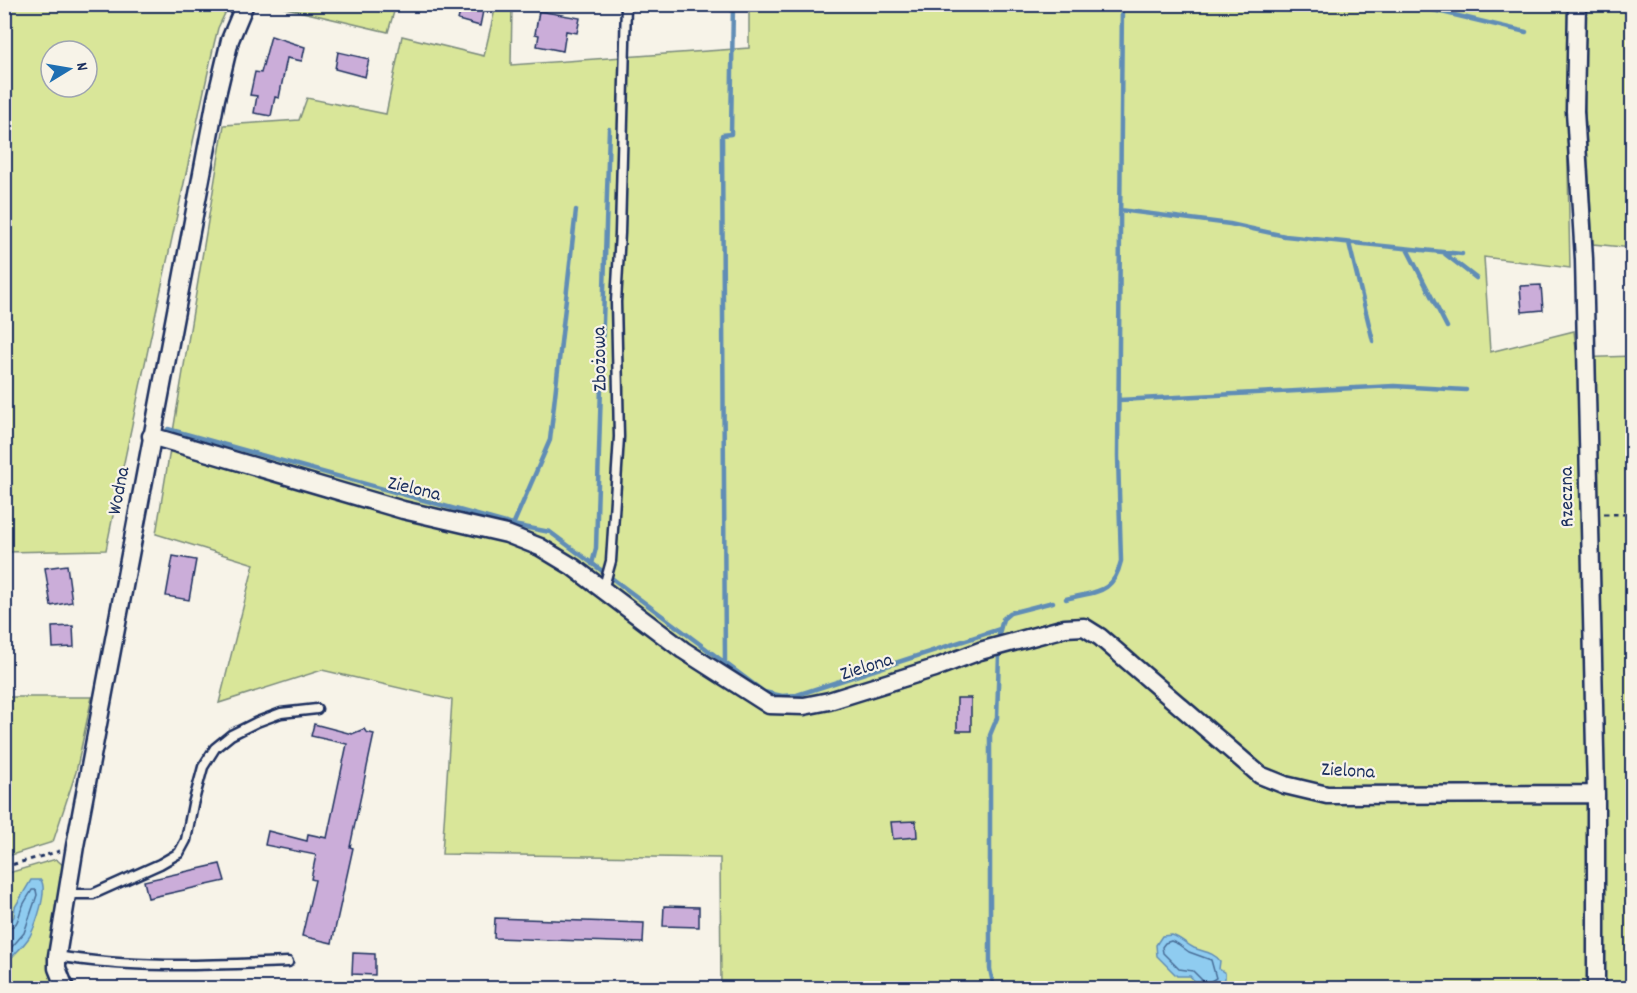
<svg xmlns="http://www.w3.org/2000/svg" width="1637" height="993" font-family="Dekko,sans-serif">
	<rect width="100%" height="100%" fill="#f7f3e8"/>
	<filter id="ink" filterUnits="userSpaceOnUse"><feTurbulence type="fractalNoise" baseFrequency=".0167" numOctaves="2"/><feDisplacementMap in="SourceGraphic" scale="12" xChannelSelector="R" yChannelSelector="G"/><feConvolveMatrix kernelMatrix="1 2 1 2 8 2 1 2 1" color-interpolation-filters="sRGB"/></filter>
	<g filter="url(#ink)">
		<path fill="#d9e699" stroke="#7a8a7c" stroke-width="1.5" fill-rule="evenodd" d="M4,5h225l-11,23 -4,16c-36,169 -74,337 -108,506l-101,2zM51,51h36v36h-36z
			M273,5l123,-1v1l-8,27z
			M496,5h16l-1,60 238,-17v-43h820l-2,113 3,150 -86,-11 6,95 84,-21 3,27 55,-2v632h-931h20l-1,-130 -278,-4 10,-154 -130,-30 -103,33 35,-139 -98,-30 68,-409 75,-5 8,-22 79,16 16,-78 82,20z
			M1583,5h49v243l-39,-4 -8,-130z
			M5,697h87l-16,75 -23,70 -48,15z
			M56,859l9,8c-8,41 -16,72 -12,115l-5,6h-43v-114z"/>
		<path fill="#8fccf0" stroke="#618db6" stroke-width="1.5" d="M31,880h10c7,11 -5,44 -11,56 -6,10 -18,20 -25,29v-40l9,-8 1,-10z
			M1172,935c9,3 14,9 22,13 10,4 19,4 26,13l-1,8 6,4v5c-7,9 -15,8 -26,8l-9,-10h-13l-20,-20 -1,-11 6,-9z"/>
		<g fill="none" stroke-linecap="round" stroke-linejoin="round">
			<path stroke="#496e98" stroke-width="1.5" d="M4,929c16,-2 13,-11 18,-21 2,-6 7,-12 10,-18h4l1,5 -13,38 -20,23
				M1171,941l7,3 11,8 22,8 5,18 -10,6 -13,-13 -14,-2 -16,-16 -1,-6 3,-4z"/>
			<path stroke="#618db6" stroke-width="4.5" d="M1408,4l118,28
				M1120,210l110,14 55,12 177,18
				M1349,243l24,98
				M1407,249l40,78
				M1445,254l31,24
				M1119,400l275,-14 72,4
				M168,429l345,96 37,7 214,160 18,4 15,-1 203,-66
				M513,525l37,-85 26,-230
				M592,564l4,-16 13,-419
				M1066,599c30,-8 47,-4 55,-38l-3,-105 4,-452
				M999,634l4,-15 7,-6 43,-11
				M725,664l-3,-529 9,-1 2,-130
				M994,988l-4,-19v-234l7,-17 2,-64"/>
		</g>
		<path fill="#cbadd9" stroke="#1b2f5e" stroke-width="1.5" d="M462,4l22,2 -4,20 -22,-6z
			M539,11l41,7 -3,15 -11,-2 -3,20 -26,-5 2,-11 -4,-1z
			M271,36l34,11 -3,14 -15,-3 -8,40 -4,-1 -4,19 -17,-3 3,-17 -7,-1 5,-23 6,1z
			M338,52l31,7 -4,18 -30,-8z
			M1541,285l2,25 -21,2 -2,-26z
			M173,556l23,4 -7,40 -23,-4z
			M67,565l5,37 -21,4 -6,-38z
			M73,626l1,21 -21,1 -1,-21z
			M957,698h14v33h-14z
			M314,724l38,10 12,-5 2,3 8,2 -24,113 3,1 -21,95 -30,-7 13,-56 -4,-1 5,-24 -51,-10 3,-14 39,10 1,-7 19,4 20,-94 -36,-8z
			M916,821l1,16 -24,2 -2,-17z
			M220,864l5,17 -77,17 -4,-17z
			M664,906l35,1v20l-36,-1z
			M495,918l149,5 -1,20 -149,-5z
			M353,953l22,1v21l-23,-1z"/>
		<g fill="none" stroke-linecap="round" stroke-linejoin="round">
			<defs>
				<path id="lane" d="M603,590l8,-29 8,-124 -3,-135 4,-69 6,-229
					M66,894h27l67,-30 19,-11 7,-13 7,-36 10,-37 12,-19 16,-13 26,-13 24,-9 36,-4
					M57,956c77,13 154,9 231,6"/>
				<path id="street" d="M1577,4l-2,107 9,148 12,535v194
					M151,436l252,74 104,24 33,13 33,20 110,83 86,55 35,1 25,-5 106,-33 45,-17 85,-23 19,-1 16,10 160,138 25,10 42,10 269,-1
					M65,988l-8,-20v-12l18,-110 141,-747 14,-59 15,-36"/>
			</defs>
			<use href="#lane" stroke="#1b2f5e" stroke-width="13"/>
			<use href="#street" stroke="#1b2f5e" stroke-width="21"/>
			<path stroke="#1b2f5e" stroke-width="3" stroke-dasharray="4.5 4.5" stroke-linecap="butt" d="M1604,514h28
				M4,867l56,-16"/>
			<use href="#lane" stroke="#f7f3e8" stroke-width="8"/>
			<use href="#street" stroke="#f7f3e8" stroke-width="16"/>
		</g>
	</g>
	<g text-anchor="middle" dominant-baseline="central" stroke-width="4.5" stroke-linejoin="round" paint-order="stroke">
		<g font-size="20" fill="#1b2f5e" stroke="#f7f3e8">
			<text transform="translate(601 359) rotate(-91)">Zbożowa</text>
			<text transform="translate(414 490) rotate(14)">Zielona</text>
			<text transform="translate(120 491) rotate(-79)">Wodna</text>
			<text transform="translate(1568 497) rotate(-91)">Rzeczna</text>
			<text transform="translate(867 668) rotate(-17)">Zielona</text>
			<text transform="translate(1348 772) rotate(3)">Zielona</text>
		</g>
	</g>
	<rect width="1637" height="993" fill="none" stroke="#f7f3e8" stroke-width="24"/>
	<rect x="12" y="12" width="1613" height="969" fill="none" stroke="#1b2f5e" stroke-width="2" filter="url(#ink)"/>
	<g transform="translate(69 69) rotate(79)"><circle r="28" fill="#f7f3e8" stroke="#9fa5b1" stroke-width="1.5"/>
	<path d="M0-4.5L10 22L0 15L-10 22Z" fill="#1f6fb2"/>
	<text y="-9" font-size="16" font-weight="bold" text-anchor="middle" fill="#1b2f5e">N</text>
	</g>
</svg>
